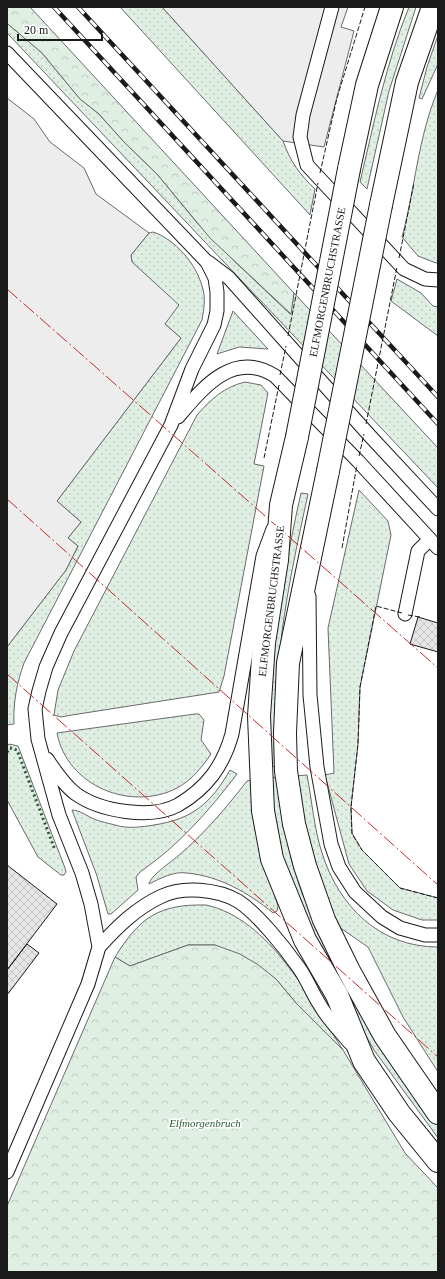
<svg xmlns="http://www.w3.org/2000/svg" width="445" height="1279" font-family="'Times New Roman',serif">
	<defs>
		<pattern id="grass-dots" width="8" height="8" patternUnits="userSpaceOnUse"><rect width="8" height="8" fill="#e0efe3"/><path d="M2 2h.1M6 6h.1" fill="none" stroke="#c0ccc2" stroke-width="1.8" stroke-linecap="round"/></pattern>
		<pattern id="forest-crowns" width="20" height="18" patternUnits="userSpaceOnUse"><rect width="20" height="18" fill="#e0efe3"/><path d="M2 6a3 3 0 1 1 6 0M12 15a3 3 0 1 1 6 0" fill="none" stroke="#c0ccc2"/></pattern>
		<pattern id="building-cross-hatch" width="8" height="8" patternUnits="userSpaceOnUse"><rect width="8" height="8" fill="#e6e6e6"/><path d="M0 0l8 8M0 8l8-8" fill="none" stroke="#c5c5c5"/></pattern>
	</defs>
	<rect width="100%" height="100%" fill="#fff"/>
	<path fill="url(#grass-dots)" stroke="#6a6a6a" d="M120,7h42l121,134c7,20 17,34 32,48l-5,26z
		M409,7h7l-27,84 -22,98 -7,-7c14,-59 26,-119 49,-175z
		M7,23l35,30 38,46 19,15 25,28 33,32 41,50 33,34 59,56 4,-21 144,155v40l-431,-455z
		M438,35v29l-16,35 -3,-1 8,-31z
		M438,90v173h-2l-18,-7 -16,-19c13,-48 16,-100 36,-147z
		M153,232c22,7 43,32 49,54 4,11 2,23 0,34l-178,343c-7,20 -11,39 -10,61l-7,1v-78l59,-77 12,-24 -10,-8 13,-16 -24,-21 124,-163 -16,-14 -33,-62 -1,-7 18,-22z
		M397,279l24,14 12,13 5,1v29l-47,-35z
		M233,311l35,38 -29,-2 -22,7z
		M245,382l16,3 7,8 -14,71 10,2 -40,210 -5,16 -147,23 -11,2 -7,-2 4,-25 16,-39 123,-236c14,-16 27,-28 48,-33z
		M359,490l29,31 3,14 -31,152 -2,57 -7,63 1,26 10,17 38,38 38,10v22h-16l-29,-10 -26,-19 -18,-27 -24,-89 9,-2 -6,-145z
		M301,493l7,1c-10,46 -20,92 -26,138 -5,45 -5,90 -5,134l-8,1c-2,-25 0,-50 2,-76 4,-67 15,-132 30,-198z
		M195,714h4l5,6 -3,20 10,14c-9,13 -19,26 -34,34 -46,24 -110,-2 -120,-55z
		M9,744l9,2 47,122 1,4 -2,3h-3l-23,-18 -31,-57v-54z
		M230,770l7,4c-28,37 -59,72 -97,98l-4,5 2,13 -27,24h-3l-11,-38 -25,-66c7,0 15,6 22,9 7,3 14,4 21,6 12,4 27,2 39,0 39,-6 57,-22 76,-55z
		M307,775c5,26 7,53 15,78 17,54 58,94 116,94v125l-35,-55 -35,-70 -29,-20 -27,-58 -16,-93z
		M278,777l6,47 8,38 10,31 23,50 99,165 14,18v12l-64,-88 -39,-69 -53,-120 -14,-83z
		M251,780l11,73 16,53 -1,5 -4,2c-24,-20 -54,-37 -86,-40 -13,-2 -26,5 -38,11 1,-8 22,-22 29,-28 26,-22 48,-48 69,-75z
		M206,905c64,14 104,94 137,145l-47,-47 -20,-24 -61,-34h-27l-58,21 -15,-9c25,-40 44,-53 91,-52z"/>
	<path fill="url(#forest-crowns)" stroke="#6a6a6a" d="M7,7h23l264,286 -3,21 -81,-76 -53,-64 -33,-32 -25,-28 -19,-15 -38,-46 -33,-28 -2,-2z
		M188,945h27l25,9 17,10 19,15 20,24 47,47 62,103 33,35v84h-431v-66l108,-249 15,9z"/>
	<path fill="#ededed" stroke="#6a6a6a" d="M162,7h186l-7,20 13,4 -30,116 -41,-6z
		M7,98l27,21 16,23 34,26 12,26 53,39 -18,22 1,7 47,43 -14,19 16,14 -124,163 24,21 -13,16 10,8 -12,24 -59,77z"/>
	<path fill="url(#building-cross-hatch)" stroke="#1a1a1a" d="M418,617l20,6v29l-28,-8z
		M7,865l50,39 -50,66z
		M27,944l12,9 -32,42v-25z"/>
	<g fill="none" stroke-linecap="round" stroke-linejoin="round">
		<defs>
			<path id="lane" d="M332,7l-29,108 -3,22 7,28 97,104 21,10 13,1
				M7,53l200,209 8,16 2,14v19l-3,14 -22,44 -21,56 -110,208 -15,34 -7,24 -4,18 3,30 21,76 23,58 9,31 8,43 -11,37 -81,188
				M208,262l21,16 141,158 68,73
				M178,417c24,-28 55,-68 97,-41l83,85 80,87
				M309,596l1,99 7,72 14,77 8,23 16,25 27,25 18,11 25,7h13
				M405,614l13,-63 12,-12
				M47,759c8,12 17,26 29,35 24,17 75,26 102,11 29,-17 45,-39 54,-71l31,-178 10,-27
				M99,947c18,-20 37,-39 63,-51 21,-10 55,-7 76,5 20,13 47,47 61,67 8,11 13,25 21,37 7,13 20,26 30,38"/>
			<path id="secondary" d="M349,169l18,-84 25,-78
				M381,205l26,-123 26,-75
				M297,437l-16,68 -4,55 -13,83 -5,73 4,95 9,48 33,81 32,55 27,66 35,52 39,48
				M328,471l-40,192 -3,70 1,38 8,53 11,42 19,54 25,51 36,65 53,77"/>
		</defs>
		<use href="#lane" stroke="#1a1a1a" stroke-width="15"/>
		<use href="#secondary" stroke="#1a1a1a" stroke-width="24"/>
		<use href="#lane" stroke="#fff" stroke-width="13"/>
		<use href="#secondary" stroke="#fff" stroke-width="22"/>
		<defs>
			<path id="rail" d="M54,7l384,417
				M78,7l360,390"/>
		</defs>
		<use href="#rail" stroke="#1a1a1a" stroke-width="4.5"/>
		<use href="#rail" stroke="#fff" stroke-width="3" stroke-dasharray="9" stroke-linecap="butt"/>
		<defs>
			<path id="secondary-bridge" d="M297,437l52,-268
				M328,471l53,-266"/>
		</defs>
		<use href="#secondary-bridge" stroke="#1a1a1a" stroke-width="24" stroke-linecap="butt"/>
		<use href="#secondary-bridge" stroke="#fff" stroke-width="22"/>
		<path stroke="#2b5a34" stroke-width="3" stroke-dasharray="2 3" stroke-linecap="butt" d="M7,752l3,-4 7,2 38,100"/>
		<path stroke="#1a1a1a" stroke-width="1" stroke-dasharray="5 2" stroke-linecap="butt" d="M320,173l17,-75 28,-91
			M399,258l15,-75
			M288,336l30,-153
			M280,375l6,-29
			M366,424l31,-157
			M359,456l5,-22
			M264,458l15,-73
			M342,548l15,-83
			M402,613l-26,-7 -16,81 -2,57 -7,63 1,27 10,16 38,38 38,10
			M408,615l12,2"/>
		<path stroke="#c62828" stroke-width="1" stroke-dasharray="14 3 2 3" stroke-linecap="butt" d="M7,289l431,379
			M7,499l431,386
			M7,674l431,383"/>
	</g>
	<g text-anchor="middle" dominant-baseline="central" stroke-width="3" stroke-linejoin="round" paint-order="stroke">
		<g font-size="11" fill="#1a1a1a" stroke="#fff">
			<text transform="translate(327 282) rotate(-79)">ELFMORGENBRUCHSTRASSE</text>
			<text transform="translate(271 601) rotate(-83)">ELFMORGENBRUCHSTRASSE</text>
		</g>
		<g font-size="11" font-style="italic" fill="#2b5a34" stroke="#fff">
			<text x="205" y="1123">Elfmorgenbruch</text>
		</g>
	</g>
	<rect width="445" height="1279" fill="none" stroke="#1a1a1a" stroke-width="16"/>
	<path d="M18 34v6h84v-6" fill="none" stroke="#1a1a1a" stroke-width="2"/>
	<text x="24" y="34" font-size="12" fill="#1a1a1a" stroke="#ffffff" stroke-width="3" paint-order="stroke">20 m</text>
</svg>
